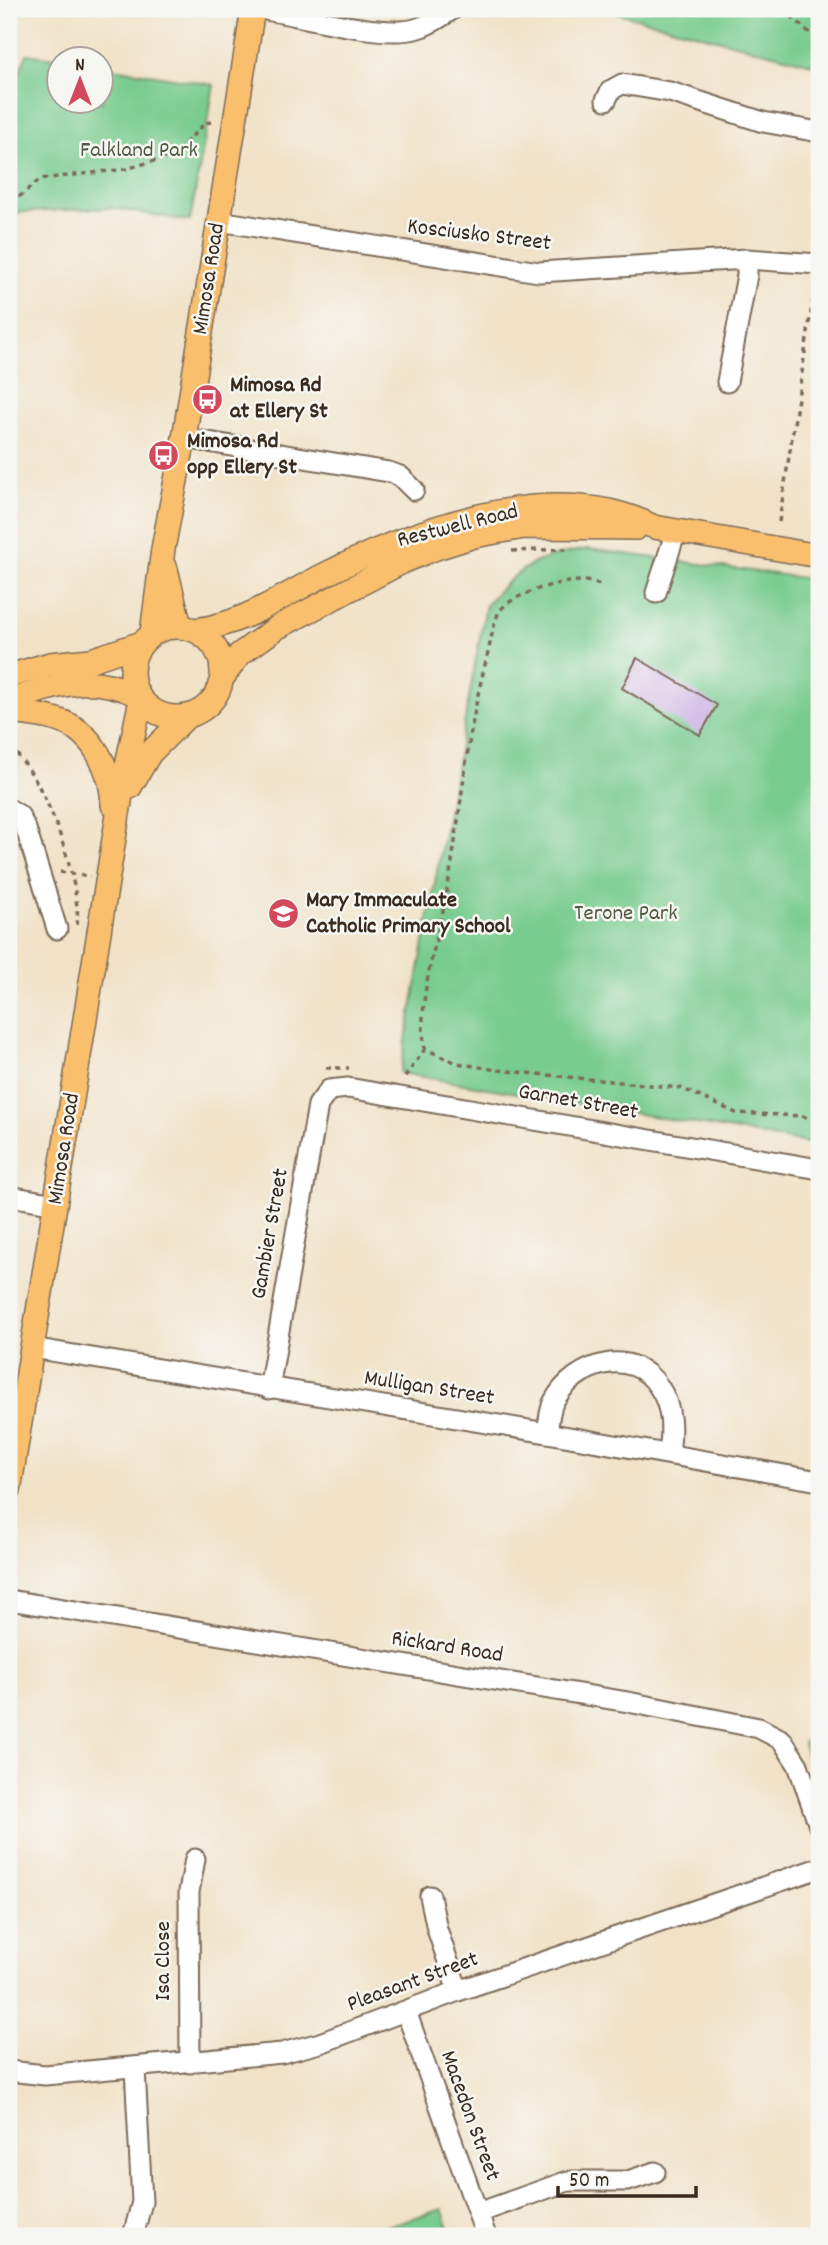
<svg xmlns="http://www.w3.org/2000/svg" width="828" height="2245" font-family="Dekko,sans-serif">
	<rect width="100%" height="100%" fill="#f6f6f2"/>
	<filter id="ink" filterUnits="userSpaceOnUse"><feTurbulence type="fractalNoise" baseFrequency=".0143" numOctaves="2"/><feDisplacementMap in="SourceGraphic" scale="14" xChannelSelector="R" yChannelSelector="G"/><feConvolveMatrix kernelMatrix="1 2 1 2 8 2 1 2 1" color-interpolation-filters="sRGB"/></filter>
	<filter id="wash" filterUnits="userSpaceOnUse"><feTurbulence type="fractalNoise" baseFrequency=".00686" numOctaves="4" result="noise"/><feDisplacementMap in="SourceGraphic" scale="28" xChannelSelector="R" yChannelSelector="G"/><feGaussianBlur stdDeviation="1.57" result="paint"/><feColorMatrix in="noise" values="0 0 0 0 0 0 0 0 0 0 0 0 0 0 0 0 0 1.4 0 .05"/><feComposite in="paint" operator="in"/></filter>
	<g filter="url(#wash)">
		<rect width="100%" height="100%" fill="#f1e2c7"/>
		<path fill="#79cc8f" stroke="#5a7b56" stroke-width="2" d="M602,9h217v57z
			M27,54l35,5 -2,1v42h42v-36l112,19 -24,136 -79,-13 -102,5v-116z
			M589,549l230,31v565l-419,-72 86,-468c34,-40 51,-48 103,-56z
			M819,1730v63l-16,-50z
			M442,2209l10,27h-96z"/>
		<g id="blocks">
			<path fill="#c9abe4" d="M637,658l80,47 -17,30 -78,-47z"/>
		</g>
	</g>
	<g filter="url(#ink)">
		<use href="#blocks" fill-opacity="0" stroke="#7b6a59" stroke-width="2"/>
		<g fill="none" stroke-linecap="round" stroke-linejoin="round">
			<defs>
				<path id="minor" d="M261,9c37,6 120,29 154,20 15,-4 26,-12 38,-20
					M606,100l5,-10 11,-6 48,8 93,30 56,10
					M219,221l320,51 208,-13 72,5
					M727,382l20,-107v-16
					M184,438l205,34 11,4 14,14
					M656,593l20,-62
					M9,809l10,6 7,14 31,100
					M9,1196l47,8
					M32,1348l515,85 272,48
					M269,1389l49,-284 11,-15 19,-2 471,81
					M547,1433c2,-10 2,-23 7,-32 21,-38 78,-56 105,-14 14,21 13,44 10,67
					M9,1600l619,102 131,26 23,12 16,25 21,61
					M430,1896l7,33 21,62
					M406,2011l80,225
					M190,2063l-1,-171 6,-33
					M9,2071l36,4 237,-22 38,-10 138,-52 361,-123
					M478,2213l90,-32h60l27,-9
					M133,2236l9,-34 -7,-134"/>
				<path id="major" d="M166,569l14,57
					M132 672a45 45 0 1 1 90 0a45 45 0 1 1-90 0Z
					M195,630c46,-5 86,-33 127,-54 93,-47 231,-100 332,-49l165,29
					M152,633l11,-84 21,-111 69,-429
					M9,676l41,-12 41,-4 51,-17
					M223,677l17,-23 38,-27 126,-66 32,-13 38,-12 50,-9 112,1
					M9,701c49,-16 79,-29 129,-6
					M9,712c16,2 33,3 48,8 36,10 55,51 56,85
					M130,787l20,-34 36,-36
					M9,1491l114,-708 18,-83"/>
			</defs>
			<use href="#minor" stroke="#7b6a59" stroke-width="23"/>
			<use href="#major" stroke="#7b6a59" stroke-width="26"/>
			<path stroke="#7b6a59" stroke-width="3.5" stroke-dasharray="5 5" stroke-linecap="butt" d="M750,9l14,3 8,-3
				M784,9l23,22 12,5
				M9,197h10l22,-18 85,-10 48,-14 31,-32 6,-1
				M779,522l37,-242
				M512,551l54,-2
				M599,585c-17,-13 -92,8 -101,29 -6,15 -8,32 -12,47 -20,75 -25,153 -39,230 -9,51 -31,106 -22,158l32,14 40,7 184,18 55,25 66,3 17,5
				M9,747c36,28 73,135 68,180
				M60,872l30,4
				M326,1068h23
				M405,1077l20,-28"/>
			<use href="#minor" stroke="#fff" stroke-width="19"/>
			<use href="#major" stroke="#f9bf6d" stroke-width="23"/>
		</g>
	</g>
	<defs>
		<symbol id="bus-disc" viewBox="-11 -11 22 22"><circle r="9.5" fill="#d1495b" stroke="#f6f6f2"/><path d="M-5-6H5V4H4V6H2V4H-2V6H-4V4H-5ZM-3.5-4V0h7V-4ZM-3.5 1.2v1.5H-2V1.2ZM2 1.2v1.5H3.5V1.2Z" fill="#fff"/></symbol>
		<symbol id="school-disc" viewBox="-11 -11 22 22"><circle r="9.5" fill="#d1495b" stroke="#f6f6f2"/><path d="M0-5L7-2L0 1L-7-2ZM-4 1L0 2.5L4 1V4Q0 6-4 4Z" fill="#fff"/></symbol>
	</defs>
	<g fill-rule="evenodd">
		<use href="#bus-disc" x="190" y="382" width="35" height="35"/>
		<use href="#bus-disc" x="146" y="438" width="35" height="35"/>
		<use href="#school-disc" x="266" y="896" width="35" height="35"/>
	</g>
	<g text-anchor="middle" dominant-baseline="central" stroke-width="5" stroke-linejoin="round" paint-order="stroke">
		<g font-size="23" fill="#4e5b40" stroke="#f6f6f2">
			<text x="139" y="151">Falkland Park</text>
			<text x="626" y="914">Terone Park</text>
		</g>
		<g font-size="23" fill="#3b2a1e" stroke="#f6f6f2">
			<text transform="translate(479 236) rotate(7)">Kosciusko Street</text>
			<text transform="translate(210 279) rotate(-81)">Mimosa Road</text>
			<text transform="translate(458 527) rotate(-14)">Restwell Road</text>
			<text transform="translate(578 1103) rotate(10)">Garnet Street</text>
			<text transform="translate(65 1149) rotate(-81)">Mimosa Road</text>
			<text transform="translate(271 1234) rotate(-80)">Gambier Street</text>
			<text transform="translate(429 1389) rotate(9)">Mulligan Street</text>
			<text transform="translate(447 1648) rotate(9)">Rickard Road</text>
			<text transform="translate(164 1961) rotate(-90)">Isa Close</text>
			<text transform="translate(413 1983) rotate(-20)">Pleasant Street</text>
			<text transform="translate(469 2116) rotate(70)">Macedon Street</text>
		</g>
		<g font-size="23" font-weight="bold" fill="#3b2a1e" stroke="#f6f6f2" text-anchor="start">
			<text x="230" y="386">Mimosa Rd<tspan x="230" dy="26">at Ellery St</tspan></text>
			<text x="187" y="442">Mimosa Rd<tspan x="187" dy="26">opp Ellery St</tspan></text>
			<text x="306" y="901">Mary Immaculate<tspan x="306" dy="26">Catholic Primary School</tspan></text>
		</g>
	</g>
	<rect width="828" height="2245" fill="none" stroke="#f6f6f2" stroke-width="35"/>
	<g transform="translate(80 80)"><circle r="33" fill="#f6f6f2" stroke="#aba49d" stroke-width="2"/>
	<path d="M0-5L12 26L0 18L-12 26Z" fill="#d1495b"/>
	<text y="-10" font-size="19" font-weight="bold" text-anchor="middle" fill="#3b2a1e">N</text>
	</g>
	<path d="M558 2186v10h138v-10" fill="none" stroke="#3b2a1e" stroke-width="3.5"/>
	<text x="569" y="2186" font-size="21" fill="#3b2a1e" stroke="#f6f6f2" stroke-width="5" paint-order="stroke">50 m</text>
</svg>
